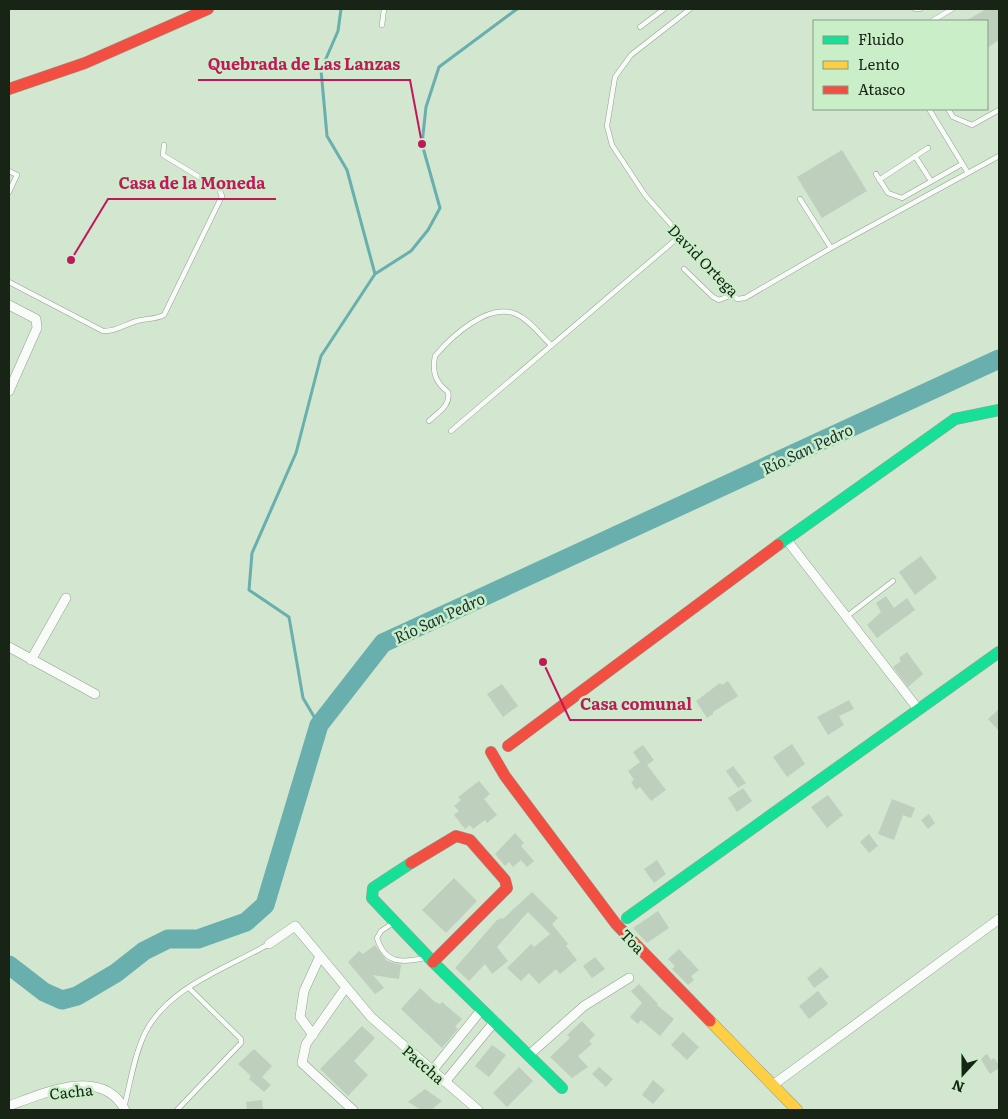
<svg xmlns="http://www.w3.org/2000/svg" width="1008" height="1119" font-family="Literata,serif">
	<rect width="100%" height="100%" fill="#d2e6d0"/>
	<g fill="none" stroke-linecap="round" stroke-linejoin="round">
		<path stroke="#68afae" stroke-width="3" d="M341,9l-3,22 -17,39 6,66 20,34 28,104
			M319,725l-16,-27 -14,-81 -40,-27 3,-37 44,-100 25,-97 54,-82 36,-23 17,-21 12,-22 -18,-64 4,-37 13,-40 78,-58"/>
		<path stroke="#68afae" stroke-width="19" d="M9,965l35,27 18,8 15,-4 39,-23 28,-22 24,-12h30l48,-17 19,-17 54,-180 64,-82 616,-284"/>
	</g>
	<path fill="#bfcfbe" d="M986,9h13v31l-12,8v-27h-21z
		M842,150l25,41 -45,27 -25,-41z
		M921,556l16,22 -22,17 -16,-23z
		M886,596l8,12 13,-10 8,12 -38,28 -10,-13 14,-13 -5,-9z
		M907,652l16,22 -15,13 -15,-20 8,-6 -2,-3z
		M728,681l10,15 -25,16v2l-6,4 -11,-17 24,-18 2,2z
		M502,684l16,22 -15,11 -16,-23z
		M849,700l5,9 -15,7 5,9 -16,10 -11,-18z
		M999,709v22l-11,-12z
		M792,744l13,20 -18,13 -14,-20z
		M643,745l11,15 -7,5 19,25 -15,11 -11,-14 -4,3 -5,-8 3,-2 -6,-9 12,-9 -7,-10z
		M733,766l13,17 -8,5 -12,-17z
		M479,781l11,13 -6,5 13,16 -10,8 -2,-3 -12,9 -3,-4 -5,4 -11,-14 5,-4 -5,-5 7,-6 -3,-3z
		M743,788l9,13 -15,11 -9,-14z
		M828,795l15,20 -16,13 -16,-21z
		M892,799l23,9 -4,10 -8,-3 -9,25 -16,-6z
		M929,814l6,9 -7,6 -7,-9z
		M515,833l9,10 -3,3 13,15 -7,6 -6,-7 -8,7 -4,-5 -4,4 -10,-12z
		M869,834l9,12 -9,7 -9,-11z
		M657,860l9,14 -12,9 -10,-14z
		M454,878l23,23 -31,32 -24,-23z
		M532,892l26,26 -6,6 16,20 -2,2 11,14 -17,14 -4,-5 -17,15 -10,-11 -8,8 -14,-13 24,-24 3,3 16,-13 -22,-22 -31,35 11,14 -16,13 -7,-10 -16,17 -14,-13 42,-48 5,-2 1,1z
		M658,911l11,17 -22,15 -14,-15z
		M375,945l12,16 14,4 -2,14 -26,-4 11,13 -9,6 -27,-32 11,-11 4,3z
		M679,949l20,21 -8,6 3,4 -6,5 -16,-16 3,-3 -7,-7z
		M595,957l10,12 -13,9 -9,-12z
		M821,967l8,10 -15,11 -7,-10z
		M639,984l19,20 -1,1 17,14 -14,17 -19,-16 -3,4 -8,-7 12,-14 -11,-12z
		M420,988l15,14 5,2 2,-2 20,17 -7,8 3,2 -16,19 -41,-39z
		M818,991l10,13 -19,15 -10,-13z
		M582,1021l13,14 -6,6 3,3 -14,12 10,11 -16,11 -22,-21 20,-19 -3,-3z
		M362,1026l13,12 -21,23 14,14 -20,21 -28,-27z
		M683,1032l16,15 -12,13 -16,-15z
		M492,1045l14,10 -17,22 -14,-11z
		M254,1049l18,17 -10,11 9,8 -7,7 -15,-13 2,-3 -13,-12z
		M987,1054l4,6 3,-2 5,7v3l-9,6 -10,-16z
		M519,1067l14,14 -26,26 -14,-14z
		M599,1067l14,12 -7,8 -14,-13z
		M653,1080l12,10 -12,14 -11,-9z
		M425,1089l17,12 -11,9h-10l-13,-8z
		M262,1100l1,10h-16l-1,-8z"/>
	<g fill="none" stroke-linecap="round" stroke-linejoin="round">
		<defs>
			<path id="lane" d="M690,9l-59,46 -16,22 -8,49 5,19 33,50 92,104 8,-1 86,-50 168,-92
				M915,9h5
				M932,21l20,-12
				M382,25l2,-16
				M640,27l24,-18
				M929,109l39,64
				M948,109l5,8 19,8 27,-15
				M915,156l16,25
				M9,171l8,4 -8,17
				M876,174l12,19 14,5 60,-34
				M879,180l49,-32
				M800,199l31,49
				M684,269l29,28 6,3 13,-5
				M9,282l94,49c13,1 22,-7 34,-10 10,-3 17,-1 27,-6l58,-119 -3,-7 -56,-34 1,-10
				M429,421c9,-9 22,-15 19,-29 -13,-10 -16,-20 -13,-36 16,-19 53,-54 81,-42 14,6 24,21 35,31
				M451,431l229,-195
				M846,617l47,-36
				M393,923l-12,8 -4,7c8,26 25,25 47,20
				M124,1108c6,-24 10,-52 21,-75 23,-46 82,-65 124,-89
				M177,1110l64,-67v-4l-52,-51"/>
			<path id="street" d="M9,305l27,14 1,9 -28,63
				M786,539l132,170
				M9,647l86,47
				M31,660l35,-62
				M269,944l26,-18 76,91 107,93
				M346,987l-40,57 -4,19 51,47
				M313,1035l-13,-18 4,-26 16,-35
				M529,1055l55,-49 45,-28
				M432,1071l50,-62
				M445,1082l50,-61
				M773,1085l226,-166
				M9,1106c35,-13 93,-40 116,4"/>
			<path id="fast" d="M778,545l177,-126 44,-9
				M411,863l-38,25 -1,10 61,64 129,126
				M627,918l372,-266"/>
			<path id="slow" d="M710,1021l87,89"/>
			<path id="jam" d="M9,89l76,-26 123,-54
				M508,746l270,-201
				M491,752l14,24 111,148 94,97
				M411,863l45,-27 14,4 35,40 2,8 -74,74"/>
		</defs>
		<use href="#lane" stroke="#93a292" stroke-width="5.5"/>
		<use href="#street" stroke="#93a292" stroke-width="10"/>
		<use href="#fast" stroke="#93a292" stroke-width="12"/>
		<use href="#slow" stroke="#93a292" stroke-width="12"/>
		<use href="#jam" stroke="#93a292" stroke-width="12"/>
		<use href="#lane" stroke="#f8fbf8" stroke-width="4.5"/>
		<use href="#street" stroke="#f8fbf8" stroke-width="9"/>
		<use href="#fast" stroke="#16e098" stroke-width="11"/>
		<use href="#slow" stroke="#ffcf43" stroke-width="11"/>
		<use href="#jam" stroke="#f24e42" stroke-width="11"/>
	</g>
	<g text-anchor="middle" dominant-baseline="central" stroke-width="5" stroke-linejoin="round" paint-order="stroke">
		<g font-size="15" fill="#172416" stroke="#caeec8">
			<text transform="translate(704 260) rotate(46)">David Ortega</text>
			<text transform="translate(633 941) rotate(46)">Toa</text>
			<text transform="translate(424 1064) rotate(41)">Paccha</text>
			<text transform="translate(71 1091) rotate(-6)">Cacha</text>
		</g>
		<g font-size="16" font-style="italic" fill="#1c3234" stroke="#caeec8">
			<text transform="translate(807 448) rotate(-25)">Río San Pedro</text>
			<text transform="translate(439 617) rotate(-25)">Río San Pedro</text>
		</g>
	</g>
	<path fill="none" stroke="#c2185b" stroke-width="2" d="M422 144L410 80H198M71 260L108 199H276M543 662L570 720H702"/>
	<g fill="#c2185b" stroke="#caeec8" stroke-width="2">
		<circle cx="422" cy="144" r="5"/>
		<circle cx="71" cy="260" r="5"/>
		<circle cx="543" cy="662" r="5"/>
	</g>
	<g font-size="16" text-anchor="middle" font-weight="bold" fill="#c2185b" stroke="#caeec8" stroke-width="5" stroke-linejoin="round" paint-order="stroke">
		<text x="304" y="70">Quebrada de Las Lanzas</text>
		<text x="192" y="189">Casa de la Moneda</text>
		<text x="636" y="710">Casa comunal</text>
	</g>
	<rect width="1008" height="1119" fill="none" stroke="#172416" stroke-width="20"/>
	<rect x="813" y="20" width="175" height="90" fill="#caeec8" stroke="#829d81"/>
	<rect x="823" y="36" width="25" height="8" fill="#16e098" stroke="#829d81"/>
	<text x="858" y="45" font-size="15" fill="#172416">Fluido</text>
	<rect x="823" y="61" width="25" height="8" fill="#ffcf43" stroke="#829d81"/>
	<text x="858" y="70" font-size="15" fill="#172416">Lento</text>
	<rect x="823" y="86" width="25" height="8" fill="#f24e42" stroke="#829d81"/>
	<text x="858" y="95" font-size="15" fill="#172416">Atasco</text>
	<g transform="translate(963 1074) rotate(201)" stroke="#caeec8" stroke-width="4" paint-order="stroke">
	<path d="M0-4L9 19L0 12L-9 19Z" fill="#172416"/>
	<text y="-8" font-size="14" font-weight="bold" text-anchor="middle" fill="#172416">N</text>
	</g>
</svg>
